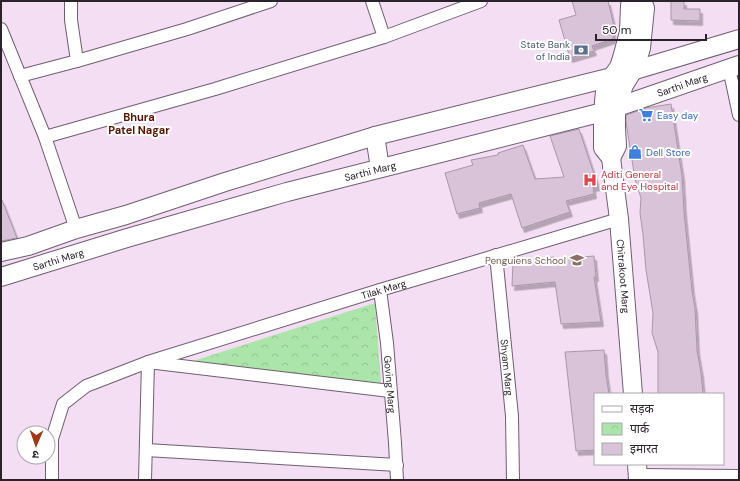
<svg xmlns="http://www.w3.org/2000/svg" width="740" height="481" font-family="'DM Sans','Noto Sans Devanagari',sans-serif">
	<defs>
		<pattern id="park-crowns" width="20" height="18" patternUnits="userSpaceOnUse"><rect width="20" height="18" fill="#ace5a9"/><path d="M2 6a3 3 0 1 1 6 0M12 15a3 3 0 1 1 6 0" fill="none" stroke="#94c492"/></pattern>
		<filter id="shadow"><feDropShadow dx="2.5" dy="4.5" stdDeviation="0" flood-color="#0004"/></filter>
	</defs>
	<rect width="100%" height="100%" fill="#f4def4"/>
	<path fill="url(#park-crowns)" d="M375,303l6,80 -213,-14z"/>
	<path fill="#d8c3d8" stroke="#aa96aa" filter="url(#shadow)" d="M572,1h36l5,21v17l-21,7 2,5 -24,7 -11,-38 17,-5z
		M671,1h13v8h16v12l-29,-1z
		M671,104l11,72 2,36 8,79 3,18 2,41 4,23 2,21h-45v-42l-6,-19 1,-20 -7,-43 -3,-35 -3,-22 1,-15 -6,-19 -9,-57v-7l20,-7z
		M579,129l19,57 -5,1 1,7 -28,7 4,11 -48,16 -11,-34 -32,9 1,5 -23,6 -12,-41 28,-8 -2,-5 27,-5v-2l25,-8 12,34 29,-2 -14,-41z
		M1,200h1l15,38 -16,3z
		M594,256l2,21h-2l7,45 -40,2 -6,-42 -43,4 1,-24 41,-5 1,2z
		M604,350l2,25 3,19h-14v56l-19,1 -11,-99z"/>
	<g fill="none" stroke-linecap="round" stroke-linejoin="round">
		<defs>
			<g id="street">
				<path d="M372,1l12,36"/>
				<path d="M1,29l44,108 31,92"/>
				<path d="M77,61l110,-32 84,-28"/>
				<path d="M729,68l10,47"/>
				<path d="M20,76l57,-15 -6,-41v-19"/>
				<path d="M45,137l170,-48 169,-52 97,-36"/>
				<path id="s1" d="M496,255l16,161 1,64"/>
				<path id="s2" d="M380,290l7,53 8,100 2,37"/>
				<path d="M146,450l251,15"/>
				<path d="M638,475l101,1"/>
				<path id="s3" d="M52,480v-41l11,-35 23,-18 62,-24 232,-72 239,-71"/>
				<path d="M145,480l3,-118 242,29"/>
			</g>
			<g id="secondary">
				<path id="s4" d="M633,1l-3,4 -1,27 -7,26 -3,9 -7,10 -7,15 -1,9 -1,24v23l8,10 8,61 14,175"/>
				<path d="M375,136l5,32"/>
				<path d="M611,158l6,-12 -1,-18v-20l8,-23 8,-13 5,-11 4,-13 4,-40 -3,-7"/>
				<path d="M1,252l27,-6 48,-17 50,-14 99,-33 150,-46 237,-59 127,-38"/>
				<path id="s5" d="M1,277l126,-39 160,-46 316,-80 136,-47"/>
				<path d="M637,464l1,16"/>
			</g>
		</defs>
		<use href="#street" stroke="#705e70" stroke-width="14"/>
		<use href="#secondary" stroke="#705e70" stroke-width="20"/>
		<use href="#street" stroke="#fff" stroke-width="12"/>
		<use href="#secondary" stroke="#fff" stroke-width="18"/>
	</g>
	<defs>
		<symbol id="bank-bare" viewBox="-9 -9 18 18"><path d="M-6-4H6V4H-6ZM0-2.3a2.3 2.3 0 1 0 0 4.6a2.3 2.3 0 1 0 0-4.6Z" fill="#5c6f8a" stroke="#fff" stroke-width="2.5" paint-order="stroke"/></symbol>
		<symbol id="supermarket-bare" viewBox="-9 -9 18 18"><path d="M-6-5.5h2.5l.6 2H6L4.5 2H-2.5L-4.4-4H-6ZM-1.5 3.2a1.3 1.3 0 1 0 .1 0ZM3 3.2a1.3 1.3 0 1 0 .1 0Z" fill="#3f7fe0" stroke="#fff" stroke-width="2.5" paint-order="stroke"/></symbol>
		<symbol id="shop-bare" viewBox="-9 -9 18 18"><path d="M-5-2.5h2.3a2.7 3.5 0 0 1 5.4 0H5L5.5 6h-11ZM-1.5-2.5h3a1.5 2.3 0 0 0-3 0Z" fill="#3f7fe0" stroke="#fff" stroke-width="2.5" paint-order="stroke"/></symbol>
		<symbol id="hospital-bare" viewBox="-9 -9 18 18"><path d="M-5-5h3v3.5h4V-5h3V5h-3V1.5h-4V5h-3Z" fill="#e0444e" stroke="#fff" stroke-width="2.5" paint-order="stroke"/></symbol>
		<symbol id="school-bare" viewBox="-9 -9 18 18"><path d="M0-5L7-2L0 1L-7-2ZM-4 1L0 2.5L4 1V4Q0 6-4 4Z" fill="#8d6e63" stroke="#fff" stroke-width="2.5" paint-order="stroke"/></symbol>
	</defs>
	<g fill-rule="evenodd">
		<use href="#bank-bare" x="571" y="40" width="20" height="20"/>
		<use href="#supermarket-bare" x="636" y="105" width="20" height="20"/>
		<use href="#shop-bare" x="625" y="142" width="20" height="20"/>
		<use href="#hospital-bare" x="580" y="170" width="20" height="20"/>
		<use href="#school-bare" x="567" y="250" width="20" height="20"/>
	</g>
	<g text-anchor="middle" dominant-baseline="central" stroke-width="4" stroke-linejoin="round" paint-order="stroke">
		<g font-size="10" fill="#4e5e75" stroke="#fff" text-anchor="end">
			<text x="570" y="44">State Bank<tspan x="570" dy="12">of India</tspan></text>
		</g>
		<g font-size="10" fill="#2b232b" stroke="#fff">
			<text stroke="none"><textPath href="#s5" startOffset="708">Sarthi Marg</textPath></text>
			<text stroke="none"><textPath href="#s5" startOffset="384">Sarthi Marg</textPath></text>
			<text stroke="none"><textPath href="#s5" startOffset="60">Sarthi Marg</textPath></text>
			<text stroke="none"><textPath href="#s4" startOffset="285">Chitrakoot Marg</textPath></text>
			<text stroke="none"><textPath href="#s3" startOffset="420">Tilak Marg</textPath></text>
			<text stroke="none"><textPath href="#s1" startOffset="113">Shyam Marg</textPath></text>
			<text stroke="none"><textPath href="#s2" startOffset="95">Goving Marg</textPath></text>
		</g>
		<g font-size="10" fill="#366cbe" stroke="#fff" text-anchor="start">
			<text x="657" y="115">Easy day</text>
			<text x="646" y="152">Dell Store</text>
		</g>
		<g font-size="10" fill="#be3a42" stroke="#fff" text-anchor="start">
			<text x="601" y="174">Aditi General<tspan x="601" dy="12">and Eye Hospital</tspan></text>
		</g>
		<g font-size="10" fill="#785e54" stroke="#fff" text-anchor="end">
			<text x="566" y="260">Penguiens School</text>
		</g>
		<g font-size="11" font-weight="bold" fill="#561601" stroke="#fff">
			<text x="139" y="117">Bhura<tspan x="139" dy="13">Patel Nagar</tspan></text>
		</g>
	</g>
	<rect width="740" height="481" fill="none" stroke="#2b232b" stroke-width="4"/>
	<rect x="594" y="393" width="130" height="72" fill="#ffffff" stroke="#aaa7aa"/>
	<rect x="602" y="406" width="20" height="6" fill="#ffffff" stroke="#aaa7aa"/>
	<text x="630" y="413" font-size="12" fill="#2b232b">सड़क</text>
	<rect x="602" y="423" width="20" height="12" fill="url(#park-crowns)" stroke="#aaa7aa"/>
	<text x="630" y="433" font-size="12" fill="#2b232b">पार्क</text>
	<rect x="602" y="443" width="20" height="12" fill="#d8c3d8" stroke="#aaa7aa"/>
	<text x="630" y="453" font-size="12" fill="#2b232b">इमारत</text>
	<g transform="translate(36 445) rotate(182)"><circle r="19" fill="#ffffff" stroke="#aaa7aa"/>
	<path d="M0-3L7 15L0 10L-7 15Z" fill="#a03917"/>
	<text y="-6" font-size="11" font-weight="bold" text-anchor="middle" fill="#2b232b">उ</text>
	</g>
	<path d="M596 34v6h110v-6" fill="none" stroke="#2b232b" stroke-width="2"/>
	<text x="602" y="34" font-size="12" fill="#2b232b" stroke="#ffffff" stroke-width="3" paint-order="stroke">50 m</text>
</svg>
